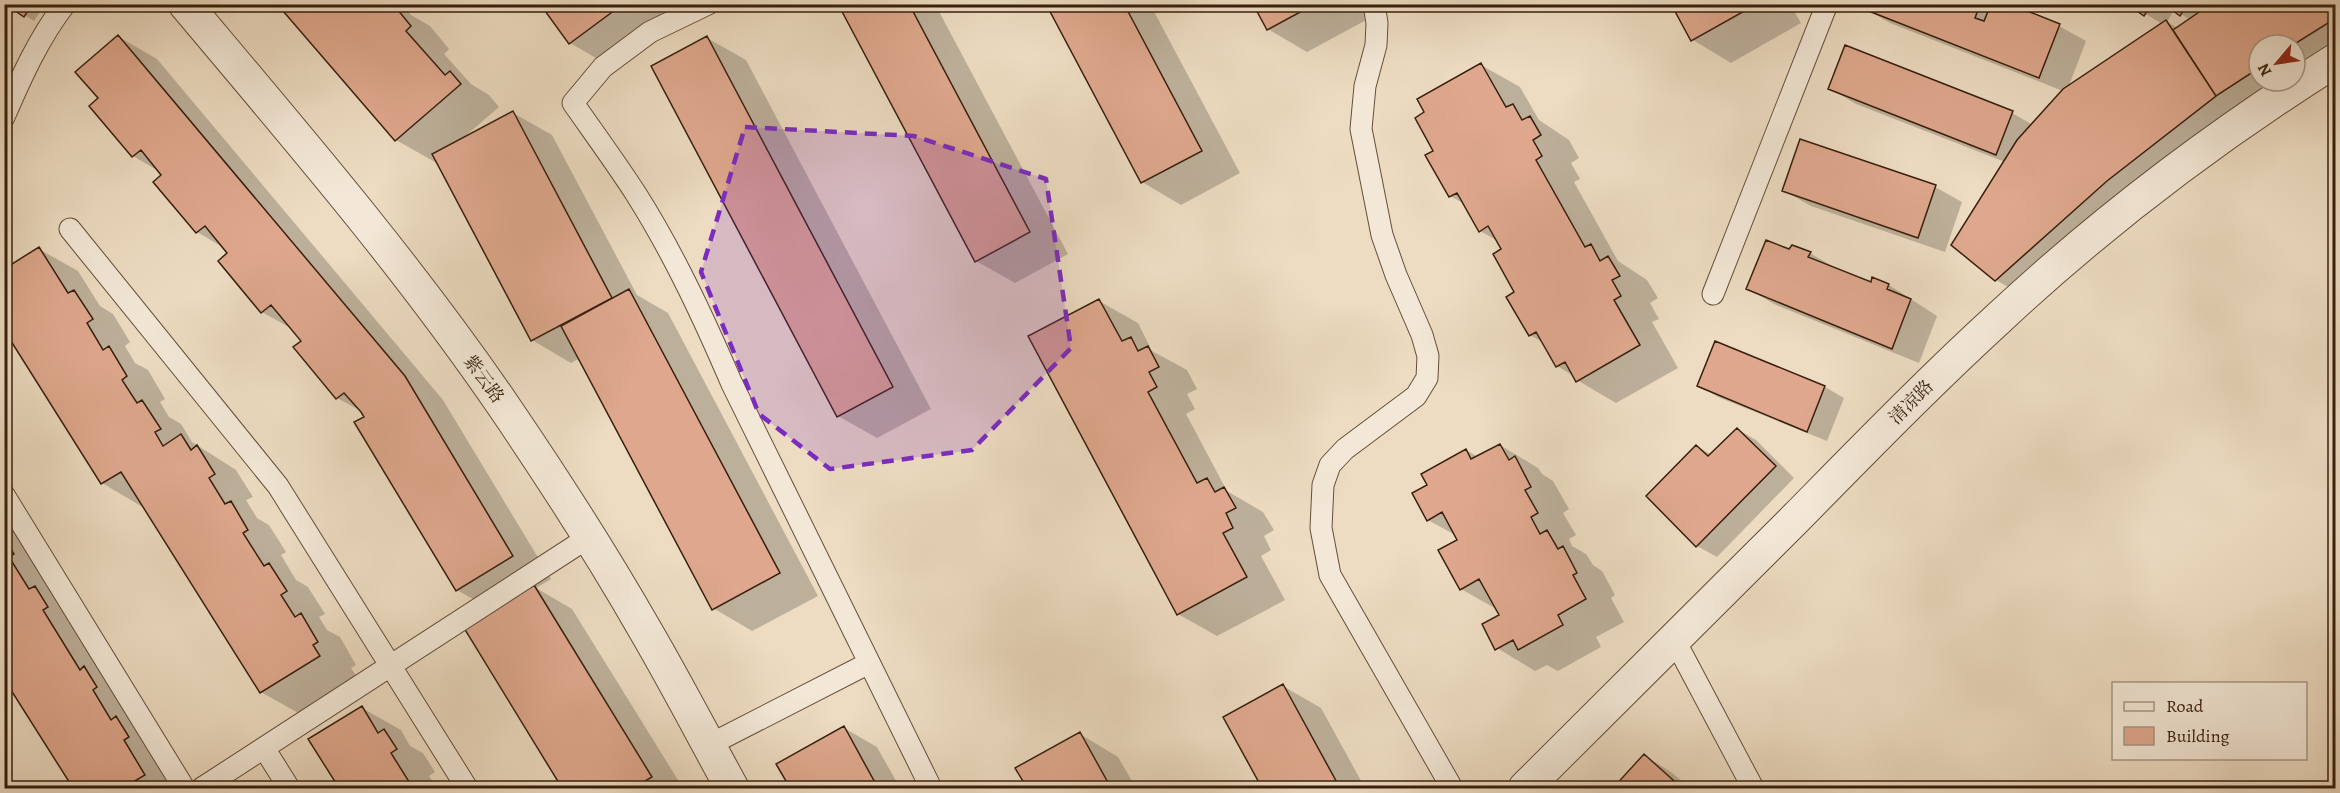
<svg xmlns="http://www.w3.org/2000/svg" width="2340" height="793" font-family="Alegreya,'Noto Serif SC',serif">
	<rect width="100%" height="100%" fill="#eddcc2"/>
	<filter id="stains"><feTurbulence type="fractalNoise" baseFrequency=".00333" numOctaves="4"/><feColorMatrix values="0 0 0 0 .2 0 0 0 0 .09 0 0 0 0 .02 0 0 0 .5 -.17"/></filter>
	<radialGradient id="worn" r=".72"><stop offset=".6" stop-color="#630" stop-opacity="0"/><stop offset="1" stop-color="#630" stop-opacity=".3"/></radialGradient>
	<path fill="#0003" fill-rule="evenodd" d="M7,4h38l-11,17z
		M279,4h123l9,11 19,11 19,23 -5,5 27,30 18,11 10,12 -36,31 50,-25 39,22 85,160 31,18 150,283 -66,35 -39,-23 -133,-250 -9,5 -39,-23 -95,-180 -2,2 -39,-22z
		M542,4h123l-6,5 9,13 -60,43 -38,-22z
		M840,4h95l133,250 -53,29 -39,-22z
		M1047,4h103l90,169 -59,32 -39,-23z
		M1255,4h108l7,14 -63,34 -39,-23z
		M1673,4h117l11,19 -70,40 -38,-23z
		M1864,4h142l53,22 27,15 -18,47 94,-64 -32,-20h102l3,2 101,-2v46l-41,27v-32h-36v36h30l-260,218 -33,-19 -43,-35 52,-83 -149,-58 -27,-16 183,25 21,12 30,-34 -173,-68 -27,-16zM2174,10l7,4 10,6 -13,8 -11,-6z
		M119,37l38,22 286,341 108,179 -15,9 36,21 111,179h-120l-97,-159 28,-18 -37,-21 -94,-178 -26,-14 -34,-57 -9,-11 -32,-18 -32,-59 -4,-4 -29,-17 -42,-50 8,-7 -1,-2 -29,-17 -42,-50 9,-8z
		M707,38l39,22 185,349 -54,29 -39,-22z
		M1481,65l39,22 19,33 30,20 10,18 -8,5 9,16 -6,3 44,79 29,19 11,18 -8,5 9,16 -7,3 26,46 -62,35 -39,-23 -3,-4 -17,-10 -13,-23 -14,-8 -27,-85 -5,-9 -18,-10 -15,-27 -15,-8 -15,-45z
		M4,69l18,13 -18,25z
		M1935,187l27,15 -17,50 -134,-46 -27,-15z
		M39,249l39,22 22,35 13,8 17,28 -5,4 10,17 13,7 17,29 -5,3 9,15 12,7 11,18 44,28 17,27 -7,3 11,18 12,7 17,27 -5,3 15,25 12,7 17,27 -6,3 8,13 13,7 16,28 -5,3 7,10 -58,36 -39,-22 -118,-188 -2,2 -39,-23z
		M1790,251l20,2 27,16 34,15 18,1 48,31 -18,47 -145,-59 -26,-15z
		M1099,301l39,22 14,28 35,19 10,19 -10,5 8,15 -9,5 41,77 36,21 11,18 -10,6 7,14 -10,6 24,44 -68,36 -39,-22z
		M1716,343l109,44 19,11 -17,43 -109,-44 -19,-11z
		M1737,429l19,11 38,38 -77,79 -20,-11 -49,-50 48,-50 16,9z
		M1500,445l38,23 4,6 11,7 16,28 -6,4 13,22 -7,4 3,7 14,8 7,11 9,6 13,24 -4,3 13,24 -28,15 5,10 -43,24 -11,-6 -12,6 -38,-23 4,-33 -3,-5 -37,-21 -2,-49 -2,-4 -29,-16 1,-35 37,-35 12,7z
		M4,502l173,286h-103l-70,-112z
		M1283,686l38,22 44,80h-101l-39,-70z
		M362,708l39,22 9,16 13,7 12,19 -6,4 8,12h-96l-31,-48z
		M844,728l33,19 23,41h-108l-14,-24z
		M1080,734l38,23 18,31h-108l-11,-19z
		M1645,756l26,16 19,16h-75z"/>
	<path fill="#dfa88e" stroke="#371f0c" stroke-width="1.5" d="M5,4h27l-8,13z
		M277,4l108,2 8,-2 18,22 -5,5 39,44 5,-4 11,13 -66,57z
		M540,4h83l-54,40z
		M838,4h71l121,228 -55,30z
		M1046,4h78l78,147 -61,32z
		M1253,4h62l-48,26z
		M1671,4h86l-66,37z
		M1863,4h117l-5,14 9,3 7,-17h19l50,20 -21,54 -178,-70z
		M2127,4h25l-8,12z
		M2164,4h24l-8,12z
		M2211,4h16l2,4 6,-4h101v14l-43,27h-34v23l-43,28 -43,-66z
		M2166,20l50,76 -109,85 -112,100 -44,-36 66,-105 46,-51z
		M118,35l287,341 108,180 -57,35 -102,-169 10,-5 -3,-5 -17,-19 -8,6 -43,-52 8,-6 -30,-36 -10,8 -43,-52 9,-8 -22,-27 -9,7 -43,-51 8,-7 -20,-25 -9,7 -43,-51 9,-8 -23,-26z
		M707,36l186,351 -56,30 -186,-351z
		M1845,45l168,66 -17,44 -168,-66z
		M1481,63l25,44 7,-3 9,16 8,-4 11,19 -8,5 9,16 -6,4 49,87 6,-3 9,17 8,-5 12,20 -8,4 9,16 -7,4 26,45 -64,37 -11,-20 -9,5 -20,-35 -7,4 -23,-39 8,-5 -21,-38 8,-5 -13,-23 -9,6 -22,-39 -8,4 -24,-42 8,-4 -18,-33 9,-6 -7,-13z
		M513,111l99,187 -81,43 -99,-187z
		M1800,139l136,46 -18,53 -136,-47z
		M1766,240l23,9 3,-4 19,7 -3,5 63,25 1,-5 17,7 -2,5 24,10 -19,50 -146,-60z
		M39,247l29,46 6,-3 19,29 -6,4 16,27 6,-4 18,30 -5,4 15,23 5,-3 19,29 -6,3 8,14 18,-12 10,16 6,-5 18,29 -6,4 16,26 6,-3 17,29 -5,3 21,33 5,-3 18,28 -6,4 14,22 6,-4 17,29 -5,3 7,11 -60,37 -139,-221 -20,12 -97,-154v-61z
		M629,289l151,284 -68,37 -151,-284z
		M1099,299l23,42 9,-4 7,14 10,-5 11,21 -10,5 8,15 -9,5 49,91 10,-5 8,14 9,-5 12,21 -10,5 7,15 -10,5 24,44 -70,38 -149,-279z
		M1715,341l110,45 -18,46 -110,-46z
		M1737,428l39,38 -80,81 -50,-51 50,-51 12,11z
		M1500,444l9,16 6,-4 16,31 -6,3 13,23 -7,4 9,17 7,-4 11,19 5,-3 14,27 -4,2 13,24 -28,16 5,10 -45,25 -5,-10 -18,10 -13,-26 17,-9 -20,-36 -19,11 -22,-40 19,-10 -15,-28 -15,9 -15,-28 15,-8 -6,-11 45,-25 5,10z
		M4,539l10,15 -5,3 20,32 6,-3 13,21 -5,3 37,60 4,-4 13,21 -4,3 18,30 5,-4 13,21 -5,3 21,35 -22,13h-50l-69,-109z
		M534,585l118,192 -19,11h-71l-98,-160z
		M1283,684l57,104h-78l-39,-71z
		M362,706l16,27 6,-4 13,20 -6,4 20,32 6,-3 4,6h-82l-31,-49z
		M844,726l34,62h-88l-14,-24z
		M1080,732l31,56h-84l-12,-20z
		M1644,754l38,34h-69z"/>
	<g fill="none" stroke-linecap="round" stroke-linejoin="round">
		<defs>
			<path id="service" d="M708,4l-58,28 -47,35 -30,36c21,30 43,60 63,91 38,60 68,125 96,190l199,404
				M1374,4l3,19 -1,22 -11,41 -4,43 21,106 14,40 26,60 6,21 -1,22 -11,18 -71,53 -15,16 -7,20 -2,43 9,47 122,213
				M4,117c17,-39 34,-78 61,-113
				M70,229l208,257 189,302
				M1713,294l114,-290
				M4,495l180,293
				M1674,639l79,149
				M709,745l160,-82
				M264,748l25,40
				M202,788l387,-251"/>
			<path id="tertiary" d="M185,4c111,132 223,262 320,404 49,72 96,145 139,220 31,53 59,107 88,160
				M1525,788c91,-90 181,-181 272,-271 67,-68 133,-136 203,-200 103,-96 217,-182 336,-257"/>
		</defs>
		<use href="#service" stroke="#644e3a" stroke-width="23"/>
		<use href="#tertiary" stroke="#644e3a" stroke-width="35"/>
		<use href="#service" stroke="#f3e8d7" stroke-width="21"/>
		<use href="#tertiary" stroke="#f3e8d7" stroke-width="33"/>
	</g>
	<path fill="#7b2cbf" fill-opacity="0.2" stroke="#7b2cbf" stroke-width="4.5" stroke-dasharray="12 8" stroke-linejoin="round" d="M745,127l169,9 132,43 25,169 -99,102 -142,19 -71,-55 -58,-142z"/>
	<g text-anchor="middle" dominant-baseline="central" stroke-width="4.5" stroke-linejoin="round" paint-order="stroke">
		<g font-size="18" fill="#371f0c" stroke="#f3e8d7">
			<text transform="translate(484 379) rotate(54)">紫云路</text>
			<text transform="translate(1911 402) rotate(-45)">清凉路</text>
		</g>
	</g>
	<rect width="2340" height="793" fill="none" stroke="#eddcc2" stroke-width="24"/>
	<rect x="6" y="6" width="2328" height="781" fill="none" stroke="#371f0c" stroke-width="3"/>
	<rect x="12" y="12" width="2316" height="769" fill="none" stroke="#371f0c" stroke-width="1.5"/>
	<rect x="2112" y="682" width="195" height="78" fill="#f3e8d7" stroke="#a89886" stroke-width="1.5"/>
	<rect x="2124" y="702" width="30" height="9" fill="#f3e8d7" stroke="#a89886" stroke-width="1.5"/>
	<text x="2166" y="712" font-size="18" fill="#371f0c">Road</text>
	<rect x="2124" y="727" width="30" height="18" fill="#dfa88e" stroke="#a89886" stroke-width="1.5"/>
	<text x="2166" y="742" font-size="18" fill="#371f0c">Building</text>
	<g transform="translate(2277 63) rotate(241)"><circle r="28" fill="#f3e8d7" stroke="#a89886" stroke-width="1.5"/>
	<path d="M0-4.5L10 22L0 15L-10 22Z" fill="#8f2418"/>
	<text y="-9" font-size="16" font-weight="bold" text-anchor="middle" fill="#371f0c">N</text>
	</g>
	<rect width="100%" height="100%" filter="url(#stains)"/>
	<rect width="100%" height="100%" fill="url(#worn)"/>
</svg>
